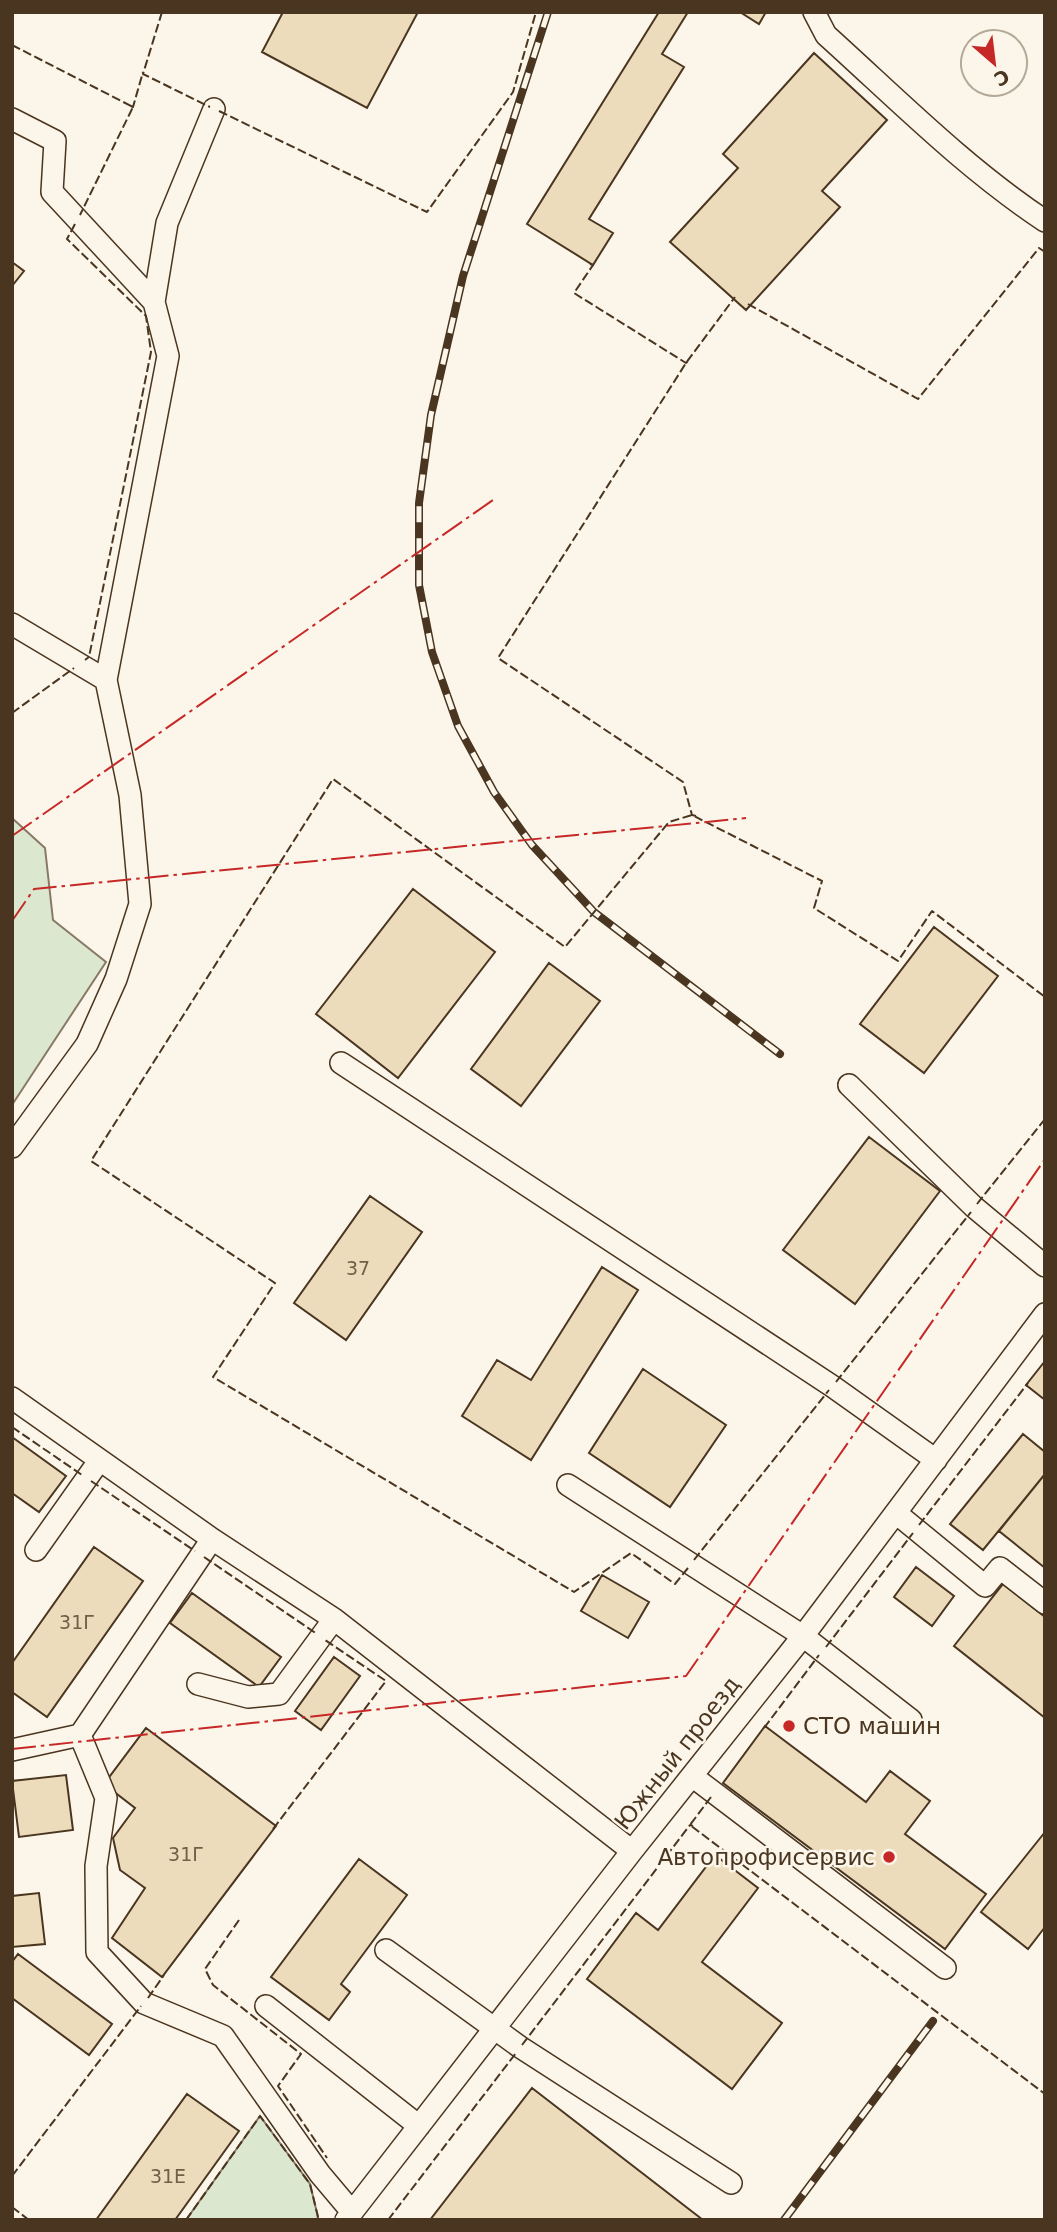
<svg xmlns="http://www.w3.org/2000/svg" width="1057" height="2232" font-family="'DejaVu Sans',sans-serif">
	<rect width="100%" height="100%" fill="#fbf6e9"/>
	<path fill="#dce7d0" stroke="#887966" stroke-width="2" d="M12,818l33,30 8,72 53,42 -94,143z
		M260,2116l50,68 8,33 -2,3h-130z"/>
	<path fill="#ecdcbc" stroke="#4a3520" stroke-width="2" d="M283,12h135l-51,96 -105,-56z
		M659,12h29l-26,42 22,13 -95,152 24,14 -20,32 -66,-41z
		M740,12h26l-7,12z
		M814,53l73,67 -65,71 18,16 -94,103 -76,-68 68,-74 -15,-14z
		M12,262l12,9 -12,15z
		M413,889l82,63 -97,126 -82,-64z
		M934,927l64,49 -74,97 -64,-49z
		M549,963l51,38 -79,105 -50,-37z
		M869,1137l71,54 -85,113 -72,-54z
		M370,1196l52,36 -76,108 -52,-37z
		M602,1267l36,23 -107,170 -69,-44 35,-56 34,20z
		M1045,1361v39l-19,-15z
		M643,1369l83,56 -56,82 -81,-54z
		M1023,1434l22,18v22l-62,76 -33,-26z
		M12,1437l54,39 -27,36 -27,-19z
		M1045,1474v94l-46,-37z
		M94,1547l49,34 -96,136 -35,-25v-29z
		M916,1567l38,29 -22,30 -38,-29z
		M602,1575l47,27 -21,36 -47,-27z
		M1003,1584l42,33v101l-91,-72z
		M192,1593l89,64 -22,30 -89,-64z
		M334,1657l26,19 -39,54 -26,-19z
		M765,1726l101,76 24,-31 40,30 -25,33 81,60 -41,55 -222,-166z
		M146,1728l130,98 -114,151 -50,-39 33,-50 -25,-18 -7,-32 22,-30 -31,-24z
		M66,1775l7,55 -54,7 -7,-56z
		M1045,1832v95l-17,22 -47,-37z
		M715,1855l43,33 -56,74 80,61 -50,66 -145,-110 49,-66 22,17z
		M359,1859l48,36 -66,89 9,8 -21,28 -58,-43z
		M39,1893l6,51 -33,3v-51z
		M18,1954l94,70 -23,31 -77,-57v-36z
		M532,2088l171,132h-273z
		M187,2094l52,37 -64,89h-79z"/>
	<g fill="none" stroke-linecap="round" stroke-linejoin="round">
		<defs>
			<path id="minor" d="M814,12l12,23c71,64 139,133 219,186
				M12,119l43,22 -3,51 102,110
				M12,624l94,56
				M341,1063l491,323 104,74
				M849,1085l125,122 71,59
				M12,1147l75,-103 29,-65 24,-75 -10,-109 -24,-115 62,-324 -14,-54 13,-79 47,-114
				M12,1398l200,141 122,80 298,232
				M568,1485l235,151 108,84
				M896,1513l89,73 15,-18 45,35
				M36,1550l63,-89
				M198,1684l50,13 31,-3 55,-75
				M80,1735l26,63 -10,68 1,86 47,51 79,33 97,138 32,38
				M12,1750l68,-15 132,-196
				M692,1776l253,192
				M386,1950l134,97 211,136
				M266,2006l153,120
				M346,2220l286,-369 171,-215 242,-322"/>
		</defs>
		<use href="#minor" stroke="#4a3520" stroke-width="24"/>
		<use href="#minor" stroke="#fbf6e9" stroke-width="21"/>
		<defs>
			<path id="rail" d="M548,12l-85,264 -32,139 -12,88v82l13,67 26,74 36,66 38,53 62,67 186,142
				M784,2220l149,-199"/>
		</defs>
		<use href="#rail" stroke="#4a3520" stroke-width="8"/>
		<use href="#rail" stroke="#fbf6e9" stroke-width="5" stroke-dasharray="16" stroke-linecap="butt"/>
		<path stroke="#4a3520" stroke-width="2" stroke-dasharray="9 3.5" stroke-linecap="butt" d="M162,12l-19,62 67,33
			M12,45l121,62 -53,108
			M131,106l2,1 10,-35
			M219,111l208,101 86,-120 23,-80
			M75,224l-8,15 79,77 5,36 -62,305 -4,3
			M590,264l3,1 -19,28 112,70 2,-2
			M748,304l170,95 121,-151 6,4
			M12,713l62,-45
			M696,816l-4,-1 -9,-33 -185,-124 188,-295 49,-66
			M977,1204l68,-85
			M836,1382l135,-170
			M12,1427l70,48
			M91,1481l104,70
			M919,1525l109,-142
			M204,1557l113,77
			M694,1560l135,-170
			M688,1568l-13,16 -44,-31 -57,39 -361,-215 62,-94 -184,-122 242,-382 232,168 104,-125 23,-7 130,66 -8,27 84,53 34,-50 113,86
			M826,1647l87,-114
			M764,1728l55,-73
			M711,1797l-21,28 355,269
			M273,1829l113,-148 -61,-41
			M239,1920l-34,49 8,16 88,69 -23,32 49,72
			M148,1998l16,-23
			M522,2045l168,-220 3,1
			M12,2176l129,-170
			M12,2207l17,13
			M186,2220l74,-104 50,68 8,33 -1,3
			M388,2220l128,-167"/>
		<path stroke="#c62828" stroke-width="2" stroke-dasharray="24 5 3.5 5" stroke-linecap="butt" d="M12,836l481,-336
			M12,921l22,-32 712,-71
			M12,1749l674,-73 359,-517"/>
	</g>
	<g fill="#c62828" stroke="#fbf6e9" stroke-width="2.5">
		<circle cx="789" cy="1726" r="7"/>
		<circle cx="889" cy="1857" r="7"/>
	</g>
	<g text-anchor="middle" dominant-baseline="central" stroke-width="5" stroke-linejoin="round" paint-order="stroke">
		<g font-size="19" fill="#725f47">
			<text x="358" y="1268">37</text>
			<text x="77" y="1622">31Г</text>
			<text x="186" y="1854">31Г</text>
			<text x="168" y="2176">31Е</text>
		</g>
		<g font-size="23" fill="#4a3520" stroke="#fbf6e9" text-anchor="start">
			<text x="803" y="1726">СТО машин</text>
			<text x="875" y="1857" text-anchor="end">Автопрофисервис</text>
		</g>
		<g font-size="23" fill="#4a3520" stroke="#fbf6e9">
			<text transform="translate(677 1753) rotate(-52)">Южный проезд</text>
		</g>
	</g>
	<rect width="1057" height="2232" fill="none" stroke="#4a3520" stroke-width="28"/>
	<g transform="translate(994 63) rotate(152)"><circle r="33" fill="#fbf6e9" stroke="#b4a999" stroke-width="2"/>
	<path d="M0-5L12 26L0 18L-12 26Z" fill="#c62828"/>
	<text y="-10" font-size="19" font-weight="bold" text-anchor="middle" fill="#4a3520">С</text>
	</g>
</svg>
